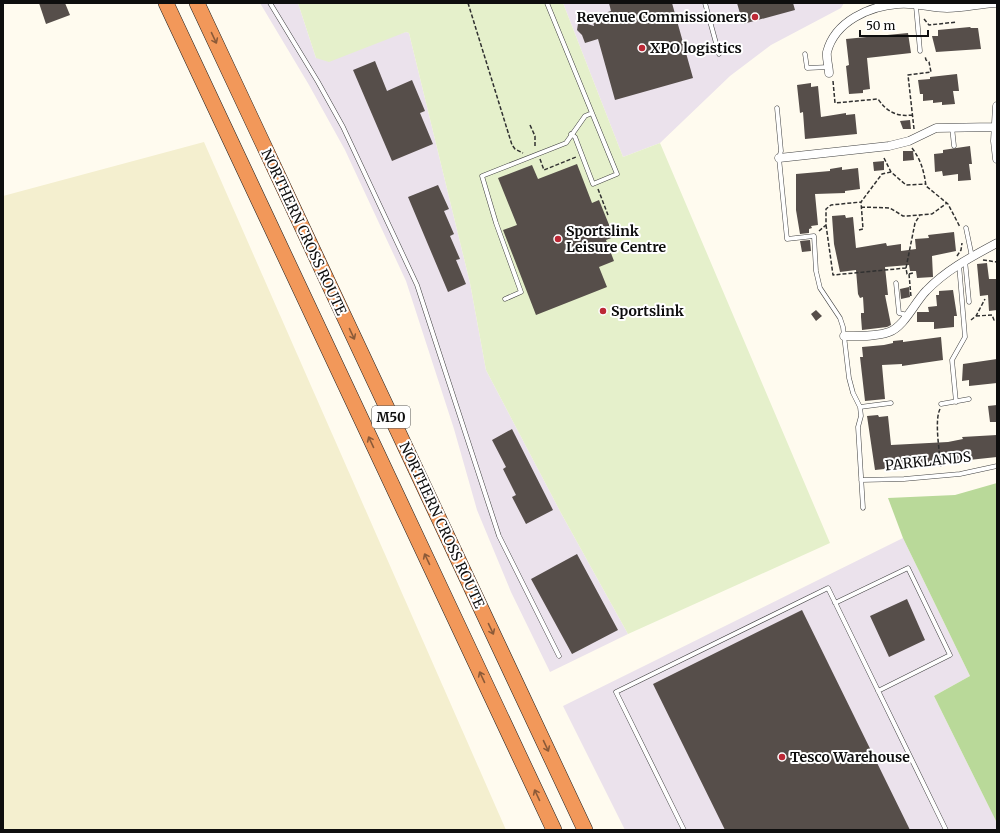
<svg xmlns="http://www.w3.org/2000/svg" width="1000" height="833" font-family="Merriweather,serif">
	<rect width="100%" height="100%" fill="#fffbef"/>
	<path fill="#ebe2ec" d="M260,3h38l18,55 90,-26 3,1 61,250 16,87 75,143 67,121 -78,38 -39,-80 -34,-82 -23,-81 -48,-148 -61,-131 -36,-65z
		M563,3h281l-3,5 -70,37 -41,31 -70,67 -37,14z
		M903,538l67,138 -36,20 63,127v7h-372l-62,-124z"/>
	<path fill="#f4efcf" d="M204,142l302,688h-503v-634z"/>
	<path fill="#b9d999" d="M997,483v340l-63,-127 36,-20 -67,-138 -15,-40 67,-3z"/>
	<path fill="#e5f0cb" d="M298,3h265l60,154 37,-14 170,400 -202,91 -67,-121 -75,-143 -16,-87 -61,-250 -3,-1 -77,30 -13,-4z"/>
	<path fill="#564e4a" d="M39,3h26l5,12 -24,9z
		M609,3h63l21,75 -78,22 -17,-61 -13,4 -3,-8 -5,-5 1,-6 3,-2 13,4 -2,-9 19,-6z
		M737,3h56l2,7 -52,14z
		M970,27l1,1h7l3,21 -45,3 -4,-16h6v-6z
		M908,33l3,20 -44,5 3,31 -7,1v3l-14,1 -3,-28 3,-1 -3,-26z
		M375,61l12,30 25,-11 13,31 -5,2 13,31 -41,17 -39,-91z
		M957,74l2,17h-6l2,13 -13,1v-3l-9,1v-3l-10,1v-7h-3l-2,-14 12,-1v-2z
		M811,83v4l7,-1 3,31 25,-4v2l9,-1 2,20 -52,5 -2,-27 -3,1 -3,-28z
		M910,120l1,9h-8l-3,-8z
		M970,146l2,18h-3l2,16 -13,1v-7l-15,2 -1,-5 -7,1 -1,-18 9,-1v-3z
		M903,151h10l1,9 -11,1z
		M884,161v9l-10,1 -1,-9z
		M577,164l15,39 7,-3 15,37 -8,3 8,21 -15,6 8,20 -71,28 -33,-85 14,-5 -19,-47 34,-13 6,14z
		M842,167v3l16,-2 2,21 -15,2v2l-30,1 3,31 -7,1 1,2 -3,1v4l-9,1 -4,-24v-36l34,-3v-2z
		M438,185l11,24 -5,2 10,23 -4,2 10,23 -4,1 10,24 -18,8 -40,-95z
		M845,215l1,3 7,-1 3,31 30,-5 1,3 14,-2v7l15,-2 -1,-10 14,-1 -1,-3 26,-3 2,19 -24,5 1,21 -16,1 -1,-7h-6l-1,-6 -24,2 3,28h-3l6,30 -4,2 -25,3 -1,-13v-4h3l-1,-16 -3,1 -2,-4 -2,-24 -16,2 -6,-28 -2,-28z
		M810,240l1,11 -9,1 -2,-11z
		M987,263l2,16h8v31l-8,1 -1,-16 -8,1 -3,-32z
		M909,287l1,10 -9,2 -1,-10z
		M953,290l4,26h-3v11l-20,2v-7h-17v-10h12l-1,-5 9,-1 -1,-11h3v-4z
		M816,310l6,6 -6,5 -5,-7z
		M941,337l2,23 -41,6v-2l-20,1 3,34 -20,2 -5,-44h3l-1,-10 22,-2 9,-2v-2l10,-1v2z
		M997,359v24l-28,3v-6l-7,1 1,-17z
		M997,405v17h-7l-2,-16z
		M878,415l1,2 9,-1 3,29 57,-3 15,-3 -1,-2 35,-2v22l-122,13 -8,-54z
		M512,429l41,81 -27,14 -14,-27 4,-2 -13,-26 3,-2 -14,-27z
		M577,554l41,76 -46,24 -41,-75z
		M907,599l18,41 -36,17 -19,-41z
		M802,610l108,220h-185l-72,-146z"/>
	<g fill="none" stroke-linecap="round" stroke-linejoin="round">
		<defs>
			<path id="service" d="M270,3l48,79 25,45 74,158 82,251 60,120
				M547,3l70,171 -24,10 -18,-47 -4,-3
				M705,3l14,51
				M916,6l4,45
				M805,54l2,14 22,-1
				M777,108l4,43 -2,7 8,81 27,-3 2,35 4,17 20,30 3,9 6,51 4,15 7,14 1,9 -3,11 5,81
				M952,127l2,19
				M966,228l6,29
				M965,260l4,42
				M896,283l3,30 8,2
				M505,299l16,-7 -25,-69 -14,-47 84,-33 19,-27 7,-3
				M956,402l-4,-42 13,-23 -6,-73
				M941,404l28,-5
				M860,407l31,-4
				M861,480l43,-1 56,-5 37,-8
				M835,603l73,-35 42,87 -72,36
				M684,830l-68,-138 212,-104 118,242"/>
			<path id="minor" d="M829,73c0,-6 -3,-15 -2,-21 8,-31 43,-46 71,-48 16,-2 33,4 49,4 16,0 32,-4 48,-5
				M997,106l-2,35 2,18
				M779,158l110,-12 20,-5 27,-13 59,-1
				M844,336c14,0 31,1 45,-4 15,-5 26,-30 37,-41 20,-21 45,-34 71,-48"/>
			<path id="motorway" d="M166,3l388,827
				M197,3l388,827"/>
		</defs>
		<use href="#service" stroke="#414141" stroke-width="5"/>
		<use href="#minor" stroke="#414141" stroke-width="9"/>
		<use href="#motorway" stroke="#1f1f1f" stroke-width="16"/>
		<path stroke="#303030" stroke-width="1.5" stroke-dasharray="4 2" stroke-linecap="butt" d="M468,3l44,142 3,4 8,4
			M924,19l5,6 28,-3
			M833,81l2,22 43,-4c9,13 19,18 34,16
			M530,125l5,11v12
			M914,129l-6,-54 23,-3 -2,-10 -3,-2 -1,-4
			M912,148c9,12 12,23 14,38l22,18 12,23
			M884,158l7,14 15,13 20,-1
			M540,159l4,11 32,-13
			M598,189l10,26
			M861,207l29,1 13,8h4l25,-2 15,-11
			M826,225l7,50 73,-7 1,6h2l2,23
			M859,230l4,-1 -2,-27
			M819,231l7,-6v-16l5,-4 30,-3 21,-28 9,-2
			M957,256l4,-6 1,-7
			M983,260l14,2
			M906,268l9,-45 5,-8
			M909,274l4,-1
			M976,316l16,-1 2,5h3
			M971,320l5,-4 9,-17
			M940,409c-6,12 0,45 1,59"/>
		<use href="#service" stroke="#fff" stroke-width="4"/>
		<use href="#minor" stroke="#fff" stroke-width="8"/>
		<use href="#motorway" stroke="#f2985a" stroke-width="15"/>
	</g>
	<defs><path id="oneway-shaft" d="M-6 0H5M1.5-3L5.5 0L1.5 3" fill="none" stroke-width="1.6" stroke-linecap="round" stroke-linejoin="round"/></defs>
	<g stroke="#8b5a38">
		<use href="#oneway-shaft" transform="translate(214 38) rotate(65)"/>
		<use href="#oneway-shaft" transform="translate(352 334) rotate(65)"/>
		<use href="#oneway-shaft" transform="translate(371 442) rotate(-115)"/>
		<use href="#oneway-shaft" transform="translate(427 559) rotate(-115)"/>
		<use href="#oneway-shaft" transform="translate(491 629) rotate(65)"/>
		<use href="#oneway-shaft" transform="translate(482 677) rotate(-115)"/>
		<use href="#oneway-shaft" transform="translate(546 746) rotate(65)"/>
		<use href="#oneway-shaft" transform="translate(537 795) rotate(-115)"/>
	</g>
	<g fill="#bc2836" stroke="#fff" stroke-width="1.5">
		<circle cx="755" cy="17" r="4"/>
		<circle cx="642" cy="48" r="4"/>
		<circle cx="558" cy="239" r="4"/>
		<circle cx="603" cy="311" r="4"/>
		<circle cx="782" cy="757" r="4"/>
	</g>
	<g text-anchor="middle" dominant-baseline="central" stroke-width="4" stroke-linejoin="round" paint-order="stroke">
		<rect fill="#fff" stroke="#565656" stroke-width="1" x="372" y="406" width="38" height="22" rx="3"/>
		<g font-size="13" font-weight="bold" fill="#0e0e0e">
			<text x="391" y="417">M50</text>
		</g>
		<g font-size="14" font-weight="bold" fill="#0e0e0e" stroke="#fff" text-anchor="start">
			<text x="747" y="17" text-anchor="end">Revenue Commissioners</text>
			<text x="650" y="48">XPO logistics</text>
			<text x="566" y="231">Sportslink<tspan x="566" dy="16">Leisure Centre</tspan></text>
			<text x="611" y="311">Sportslink</text>
			<text x="790" y="757">Tesco Warehouse</text>
		</g>
		<g font-size="14" fill="#0e0e0e" stroke="#fff">
			<text transform="translate(304 232) rotate(65)">NORTHERN CROSS ROUTE</text>
			<text transform="translate(928 461) rotate(-6)">PARKLANDS</text>
			<text transform="translate(442 525) rotate(65)">NORTHERN CROSS ROUTE</text>
		</g>
	</g>
	<rect width="1000" height="833" fill="none" stroke="#0e0e0e" stroke-width="8"/>
	<path d="M860 30v6h68v-6" fill="none" stroke="#0e0e0e" stroke-width="2"/>
	<text x="866" y="30" font-size="12" fill="#0e0e0e" stroke="#ffffff" stroke-width="3" paint-order="stroke">50 m</text>
</svg>
